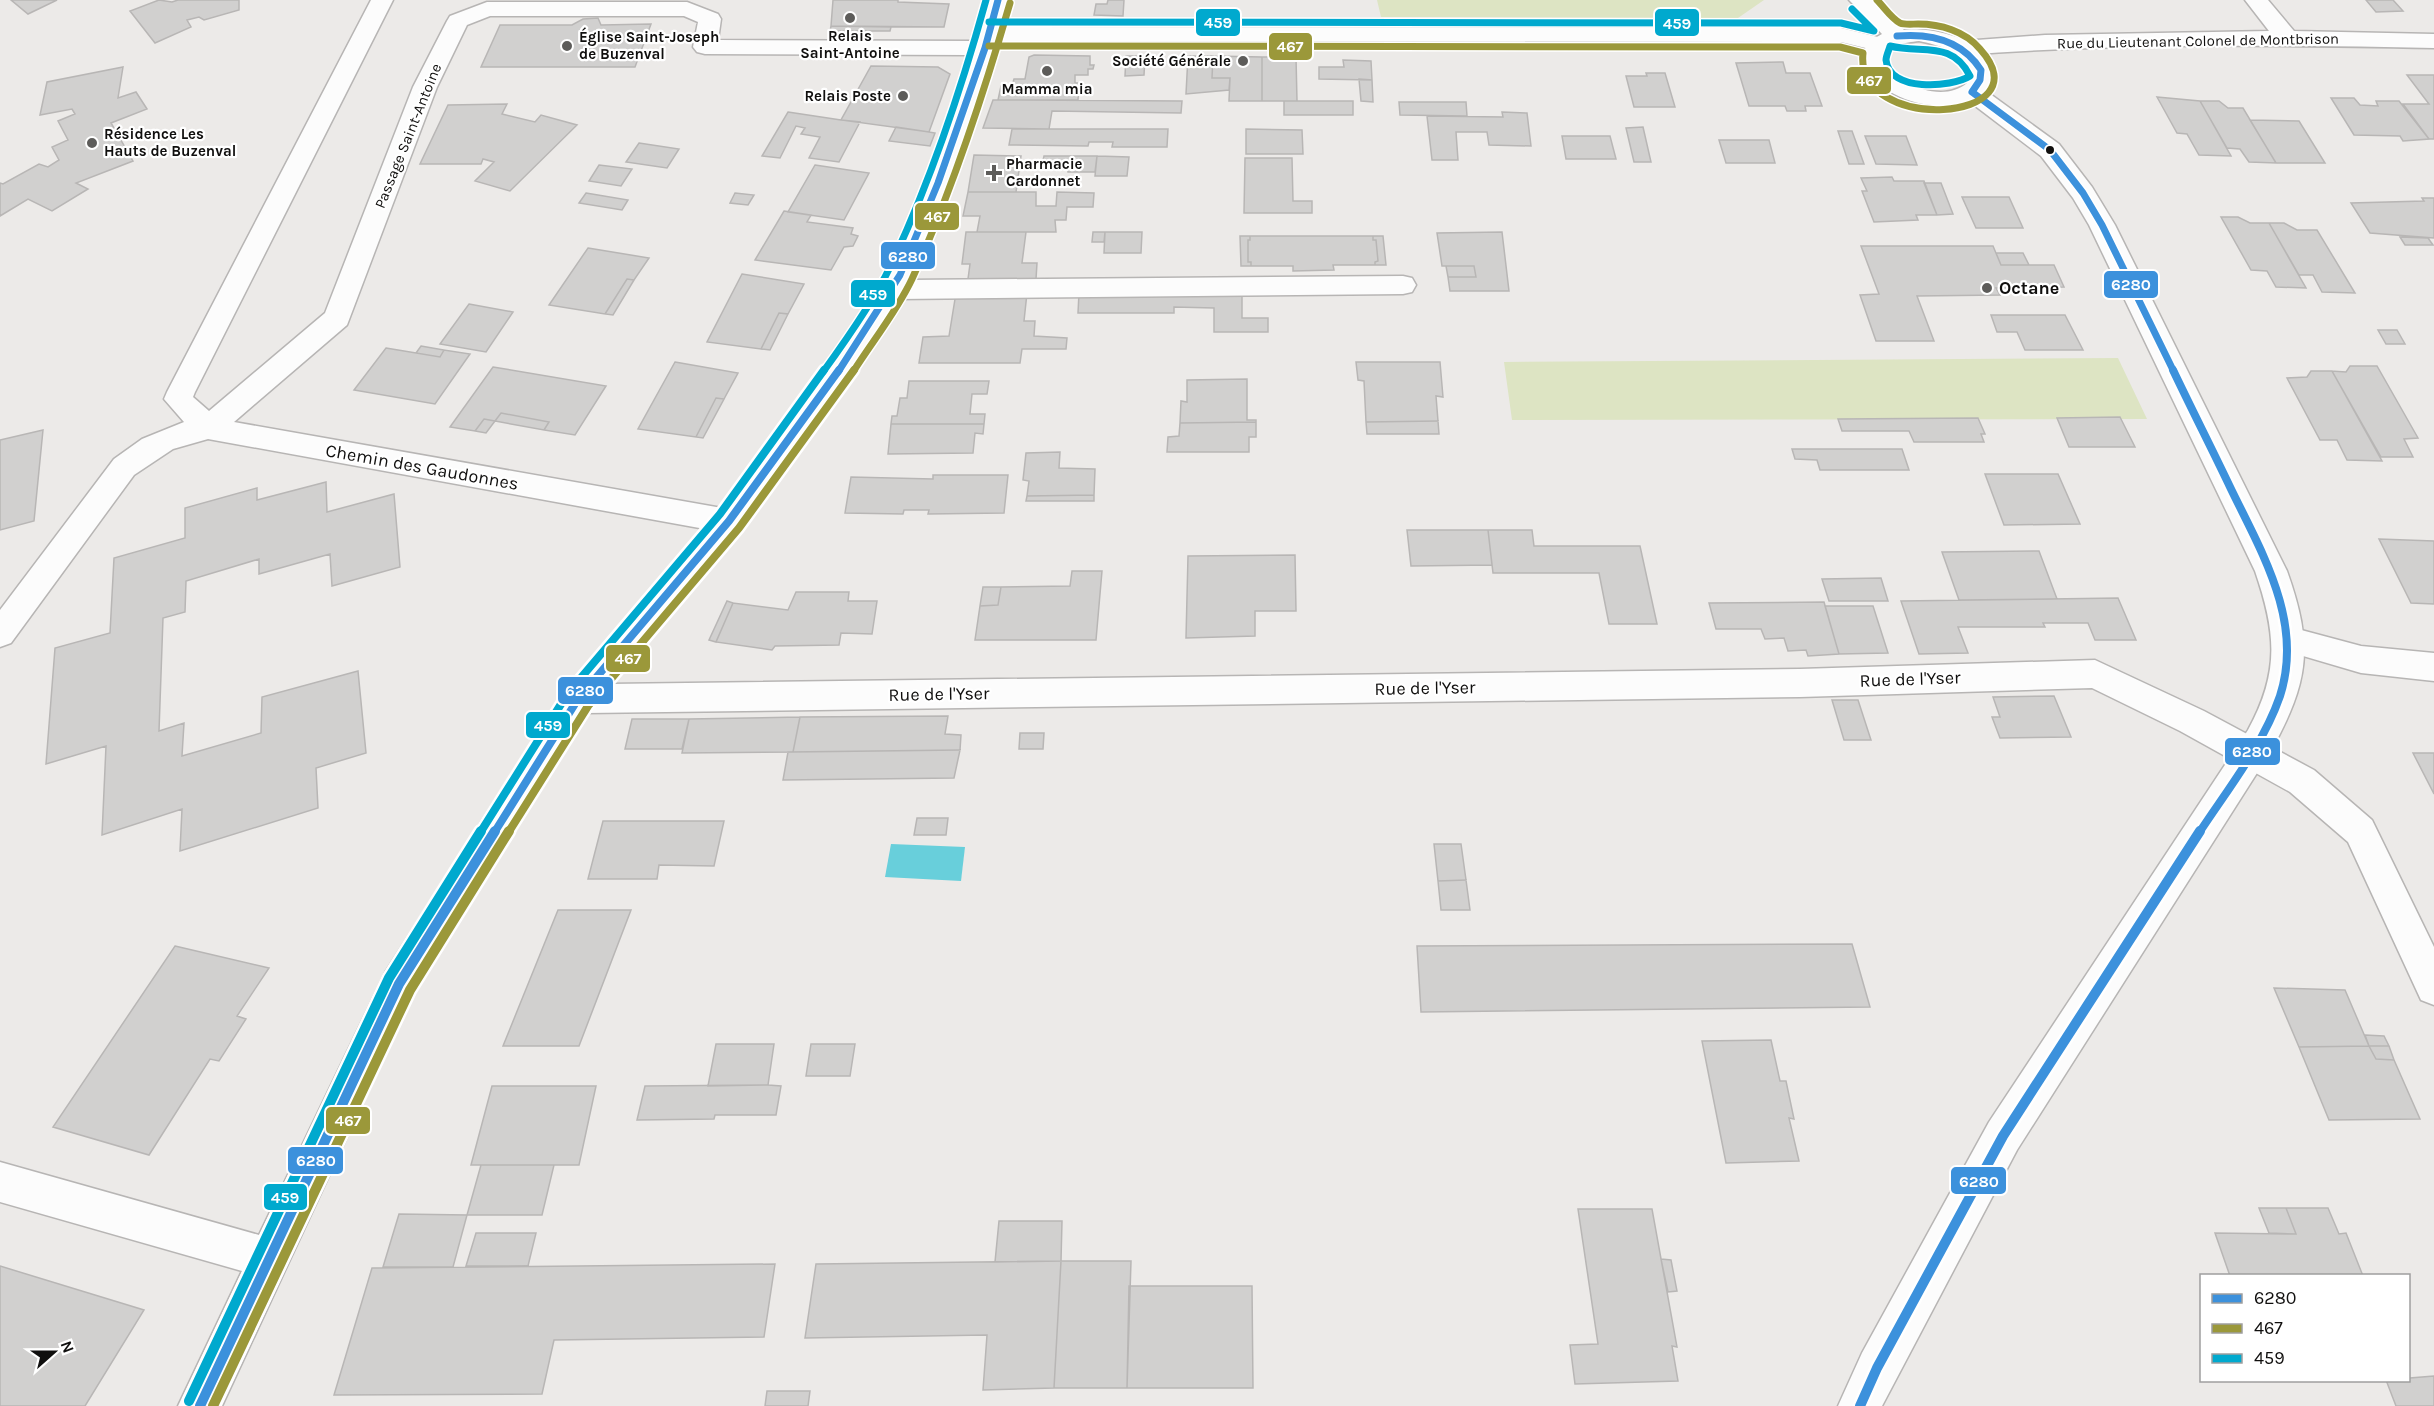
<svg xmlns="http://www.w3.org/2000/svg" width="2434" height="1406" font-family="Karla,sans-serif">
	<rect width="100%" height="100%" fill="#eceae8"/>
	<path fill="#dde4c3" d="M1377,0h387l-26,18 -357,-1z
		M2118,358l29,61 -635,1 -8,-58z"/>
	<path fill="#68cfdb" d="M891,844l74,3 -4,34 -76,-4z"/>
	<path fill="#d1d0cf" stroke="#b8b6b5" stroke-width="1.5" d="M11,0h46l-29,14z
		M159,0l13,2 6,-2h61v10l-35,10 -5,-3 -12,3 4,7 -36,16 -25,-32z
		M833,0h65v2l51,2 -5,23 -113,-1z
		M1108,0h16l-1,16 -29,-1 2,-11h11z
		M2366,0h27l10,11 -27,1z
		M598,18l3,7 50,-1 -16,43h-154l19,-42h72l11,-6z
		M831,26l60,1 -1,4h-60z
		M1034,55l56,1v9h4l-1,4h-5v6h-13v8h4l-1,17h-80l3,-14h11l2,-7h11l4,-22z
		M1126,56h19l-1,19 -19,1z
		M1188,56h25l-1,22h18l-1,12 -43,4z
		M1213,56l49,1v44h-33l1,-23h-18z
		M1262,57h34l1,44h-35z
		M1343,60l28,1 1,19 -53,-1v-12h25z
		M1783,62l3,11h24l12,33h-17l1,5h-19l-2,-5h-36l-13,-43z
		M871,66l67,1 12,7 -21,58 -88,-12z
		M123,67l-5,31 18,-6 11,17 -36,14 22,38 -57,22 12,6 -36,22 -24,-12 -28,17v-33l3,1 36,-20 9,3 11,-7 -7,-13 16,-7 -10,-19 17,-7 -3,-5 -32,6 7,-33z
		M1646,73h19l10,34h-41l-8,-31h21z
		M2407,75h27v64h-5l-26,-35h26z
		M1359,79l13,1 1,22 -12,-1z
		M2157,97l43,4 31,55 -32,-1 -12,-21 -10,-1z
		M2331,98h23l6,7 18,1 -2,-5h23l30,38 -26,2 -3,-5 -46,-1z
		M993,100h28l161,1 -1,12 -129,-2 -3,18 -66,-1z
		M1284,101h69v14h-69z
		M2200,101h19l9,7h15l33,55 -27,-1 -9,-13 -13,-1z
		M1399,102h67l1,14 -67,-1z
		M507,104l-5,10 33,8 6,-7 36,10 -67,66 -35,-10 19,-19 -11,-3 -2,5h-61l28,-59z
		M788,112l53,8 19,2 -21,40 -30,-4 11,-21 -19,-3 4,-6 -9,-2 -16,32 -18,-2z
		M1502,112l25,1 4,33 -42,-1 -2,-13h-31l2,28h-26l-5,-44 76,1z
		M2250,120l49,1 26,42h-49z
		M896,127l33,5 6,1 -5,13 -41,-5z
		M1643,127l8,35h-17l-8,-34z
		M1012,129h156l-1,18h-55l1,-5h-24l-1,4 -79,-1z
		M1246,129l56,1 1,24h-57z
		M1838,131h14l12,33h-15z
		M1562,136h48l6,23h-50z
		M1865,136h41l11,29 -41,-1z
		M1719,140h50l6,23h-49z
		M639,143l40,6 -12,19 -41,-6z
		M974,155l47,1 -5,36h-48z
		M1044,156h53l-2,16h-27v-6h-26z
		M1097,156l32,1 -2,19h-32z
		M1245,158h47l1,43h19v12h-68z
		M599,165l33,4 -11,17 -32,-5z
		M815,165l54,8 -25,47 -56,-8z
		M1892,177l2,4h30l13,34h-21l2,5 -44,2 -12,-31h5l-6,-13z
		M1924,183h17l12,31 -16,1z
		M968,192h68v14h20l1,-14 37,1 -1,14h-26l-1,13h-11l1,12h-79l3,-16h-17z
		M586,193l42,7 -6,10 -43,-7z
		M735,193l19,2 -6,10 -18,-2z
		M1962,197h47l14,31h-47z
		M2422,198h12v40l-64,-5 -19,-30 73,-2z
		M784,211l27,4 -4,7 46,6 -2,6 7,2 -5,10 -9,1 -13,23 -76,-10z
		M2221,217h17l12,6h19l37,65 -30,-1 -9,-16 -16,-1z
		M2269,223h15l13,7h20l38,63 -33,-1 -9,-17h-14z
		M966,232h60l-4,31h15l-1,16h-68l2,-15h-8z
		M1093,232h12l-1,10h-12z
		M1105,232h37l-1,21h-37z
		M1502,232l7,59h-59l-2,-14h28l-2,-11h-32l-5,-33z
		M1240,236h10v4h-2v22h3v4h-10z
		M1250,236h123v4h3l2,21 -3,1v3h-42l1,5 -41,1v-5h-42v-4h-3v-22h2z
		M1373,236h10l3,29h-11v-3l3,-1 -2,-21h-3z
		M2400,237l28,1 5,7h-28z
		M1861,246h132l8,19h53l10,22 -68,1 4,7 -83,1 17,45h-58l-16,-46 19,-1z
		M588,248l61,10 -15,22 -7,-1 -22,35 -56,-9z
		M1996,253h27l6,12h-28z
		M1446,266h28l2,11h-28z
		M742,274l62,10 -16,30 -9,-1 -18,36 -54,-7z
		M627,279l7,1 -21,35 -8,-1z
		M1242,292v26h26v14h-54v-24l-40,-1v6h-96l1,-20z
		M956,293h71l-3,28h11l-1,15 33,2 -1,11h-44l-2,14h-101l4,-26 26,-1z
		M469,304l44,8 -27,40 -46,-8z
		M779,313l9,1 -18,36 -9,-1z
		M1991,315h74l18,35h-58l-8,-18h-20z
		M2378,330h19l8,14h-19z
		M421,346l23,4 -4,7 -24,-4z
		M386,348l54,9 4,-7 26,4 -35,50 -81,-14z
		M675,362l63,11 -14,26 -8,-1 -20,39 -58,-8z
		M1356,362h84l3,35 -7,-1 2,25 -72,1 -2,-41 -6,-1z
		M2350,366h27l41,72 -14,1 9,18h-32l-49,-86 14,1z
		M493,367l113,19 -31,49 -31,-5 5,-8 -48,-9 -6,8 -11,-2 -9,12 -25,-4z
		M2311,371h21l50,90 -35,-1 -10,-20h-17l-33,-62 20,-1z
		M1247,379v41h9v2l-76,1 1,-22 6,1v-22z
		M909,381h80l-2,13h-15l-2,20h15l-1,10h-93l1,-8h5l3,-18h7z
		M716,398l8,1 -21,39 -7,-1z
		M501,413l48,9 -5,8 -49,-9z
		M2120,417l15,30h-66l-12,-29z
		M1978,418l7,16h-4l3,8h-70l-5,-11h-67l-4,-12z
		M484,419l11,2 -9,12 -11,-2z
		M1438,421l1,13h-72l-1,-12z
		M1256,422v15h-7v15h-82l1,-15 11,-1 1,-13z
		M891,424h93l-1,10 -8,-1 -2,20 -85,1z
		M43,430l-9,91 -34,9v-90z
		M1792,449h110l7,21h-89l-3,-10 -22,-1z
		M1060,452l-1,16 36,1 -1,26 -67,1 2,-15 -6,-1 3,-27z
		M1985,474h73l22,50 -76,1z
		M933,475h75l-4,38 -76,1 1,-4h-25l-1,4 -58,-1 6,-36 82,2z
		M326,482l1,30 67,-18 6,73 -68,19 -2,-32 -71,20v-15l-73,22 -1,31 -22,6 -4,113 25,-8 -2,33 79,-23 1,-36 96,-26 8,82 -50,15 2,40 -138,43 2,-42 -80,26 4,-89 -60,18 9,-116 55,-15 4,-75 71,-20v-30l72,-20v12z
		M1094,495v6h-68l1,-5z
		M1407,530h81l4,35 -81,1z
		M1488,530h44l2,16h106l17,78h-48l-10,-51h-106z
		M2379,539l55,2v63l-23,-1z
		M2039,551l18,48 -98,1 -17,-48z
		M1295,555l1,56h-41v25l-69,2 2,-82z
		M1072,571h30l-6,69h-121l5,-34 18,-1 3,-18 69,-1z
		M1881,578l7,23h-59l-7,-22z
		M983,587h18l-3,18 -18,1z
		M796,592h53l-1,9h29l-5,33 -31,-1 -2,12 -64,1 -3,4 -56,-8 17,-39 55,7z
		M2118,598l18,42h-41l-7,-17h-45l2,4h-87l10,26 -49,1 -18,-53z
		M727,601l6,2 -17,39 -7,-2z
		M1824,602l15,52 -31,2 -2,-6 -18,1 -4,-13 -19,1 -4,-10h-45l-7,-26z
		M1825,606h48l15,47 -49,1z
		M2054,696l17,41 -71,1 -8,-21h8l-7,-20z
		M1832,700h26l13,40h-27z
		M948,716l-3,18 16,1 -1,15 -167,2 7,-35z
		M800,717l-7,35 -111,1 7,-34z
		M632,719h57l-7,30h-57z
		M1020,733h24l-1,16h-24z
		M960,750l-6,28 -171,2 5,-28z
		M2413,753h21v41z
		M917,818h31l-2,17h-32z
		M603,821h121l-10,45 -55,-1 -2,14h-69z
		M1434,844h27l5,36 -28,1z
		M1466,880l4,30h-29l-3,-29z
		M558,910h73l-52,136h-76z
		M1852,944l18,63 -449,5 -4,-66z
		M175,946l94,22 -32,48 9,3 -27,42 -9,-2 -61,96 -96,-28z
		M2274,988l71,2 24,56 -70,1z
		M2365,1035l19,1 5,10h-20z
		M1771,1040l9,41h6l8,38 -5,-1 10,43 -73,2 -24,-122z
		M716,1044h58l-6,41 -60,1z
		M811,1044h44l-5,32h-44z
		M2369,1046l7,13 18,1 26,59 -91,1 -30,-73z
		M2369,1046h20l5,14 -18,-1z
		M492,1086h104l-17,79h-108z
		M645,1086l123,-1 13,1 -5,29h-61l-1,4 -77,1z
		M481,1165h73l-12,50h-75z
		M2259,1208h27l10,26 -27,-1z
		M2286,1208h42l11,26 7,-1 17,43h-133l-15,-43 81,1z
		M1578,1209h74l25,138 -5,-1 6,35 -103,3 -5,-39 28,-1z
		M399,1214l68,1 -14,52h-70z
		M999,1221h63l-1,40 -66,1z
		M476,1233h60l-8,33h-62z
		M1661,1259l10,1 6,31 -9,1z
		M1061,1261l-7,127 -71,2 4,-55 -182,3 11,-74z
		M1061,1261h70l-4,127h-73z
		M775,1264l-11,73 -210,3 -12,54 -208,1 38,-127z
		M0,1266l144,44 -59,96h-85z
		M1129,1286h123l1,102h-126z
		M2434,1376v30h-38l-10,-26z
		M767,1391h43l-2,15h-43z"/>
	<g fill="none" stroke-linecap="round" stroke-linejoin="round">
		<defs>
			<path id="minor" d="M371,0h22l-198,392 -2,5 16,14 116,-98 88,-226 34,-66 3,-5 37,-14h200l31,12 3,5 -3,21 257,1 12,-41h22l-7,27 839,1 45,11 4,5 -4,5 -8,2 -37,-9 -842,-1 -48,142 -41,97 493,-4 9,2 4,7 -4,7 -9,2 -505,5 -50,80 -108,150 -130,155 1190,-15 295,-9 109,51 110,59 58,50 62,127v58l-13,-5 -73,-158 -58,-50 -110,-61 -88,-43 -292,9 -1213,16 -175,284 -190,409h-44l64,-135 -242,-69v-40l259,73 127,-264 180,-282 139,-160 -497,-90 -35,10 -39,26 -123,168 -11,4v-37l114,-151 28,-20 42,-17 -20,-23 3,-7zM490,16h194l14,6 -5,25 4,5 8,2 266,1 -46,128 -38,91 -59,91 -106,143 -488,-86 113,-97 90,-238 30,-62z
				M2245,0h23l26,31 140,3v14c-157,-3 -314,-5 -471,7l-8,-2 -4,-5 4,-5 8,-2 82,-6 224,-4z
				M2290,627l71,19 73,7v28l-73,-8 -82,-24 -5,-9 5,-9z"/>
			<path id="major" d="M1849,0h24l31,30c30,-5 112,16 82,61l73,53 33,43 23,38 172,346c27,76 22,110 -16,180l-254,399 -135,256h-44l24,-53 127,-231 259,-392c32,-58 28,-98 7,-159l-166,-346 -16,-27 -32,-42 -71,-54c-40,11 -93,-3 -109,-44l7,-16 14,-8zM1919,41c20,4 59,14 48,42 -24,21 -72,2 -83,-25 5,-14 21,-15 35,-17z"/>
		</defs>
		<use href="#minor" stroke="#b7b5b4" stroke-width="3"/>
		<use href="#major" stroke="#b7b5b4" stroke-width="3"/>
		<use href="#minor" fill="#fcfcfc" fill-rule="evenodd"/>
		<use href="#major" fill="#fcfcfc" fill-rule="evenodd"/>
		<defs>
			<path id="bus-1-far2" d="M1897,36c34,-3 65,4 84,34l-1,10 -8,12
				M1972,92l78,58 33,43 19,32 72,147
				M838,372l62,-97 38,-92 47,-135 13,-48"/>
			<path id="bus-1-far1" d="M2173,370c19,40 39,79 58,119 31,64 73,133 49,207 -17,49 -52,93 -81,137
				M494,833l84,-134 151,-178 110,-151"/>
			<path id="bus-1" d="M200,1406l199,-422 96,-153
				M1860,1406l17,-38 126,-232 197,-305"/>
			<path id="bus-2-far2" d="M989,46l851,1 23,6c-9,82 184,70 117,-4 -15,-18 -40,-25 -62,-25 -6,0 -13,1 -18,-1 -9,-5 -16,-16 -23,-23
				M853,372c19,-30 44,-61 59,-93 40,-88 71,-183 98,-276"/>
			<path id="bus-2-far1" d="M508,833l80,-127 151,-178 115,-158"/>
			<path id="bus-2" d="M213,1406l197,-416 99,-159"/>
			<path id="bus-3-far2" d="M989,22l852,1 33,8 -22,-22
				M1890,46c32,8 62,-6 80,30 -19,12 -81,16 -84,-16 0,-4 3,-10 4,-14z
				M823,372c21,-29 52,-73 67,-105 40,-84 71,-177 96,-267"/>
			<path id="bus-3-far1" d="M480,833l88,-140 152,-179 104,-144"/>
			<path id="bus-3" d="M189,1401l200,-423 92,-147"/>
		</defs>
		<use href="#bus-1-far2" stroke="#fff" stroke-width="10"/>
		<use href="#bus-1-far1" stroke="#fff" stroke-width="13"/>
		<use href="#bus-1" stroke="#fff" stroke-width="15"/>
		<use href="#bus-2-far2" stroke="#fff" stroke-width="10"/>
		<use href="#bus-2-far1" stroke="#fff" stroke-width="13"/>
		<use href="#bus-2" stroke="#fff" stroke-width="15"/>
		<use href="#bus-3-far2" stroke="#fff" stroke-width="10"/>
		<use href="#bus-3-far1" stroke="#fff" stroke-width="13"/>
		<use href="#bus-3" stroke="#fff" stroke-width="15"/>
		<use href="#bus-1-far2" stroke="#3c91dc" stroke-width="7"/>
		<use href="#bus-1-far1" stroke="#3c91dc" stroke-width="8"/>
		<use href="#bus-1" stroke="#3c91dc" stroke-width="10"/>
		<use href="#bus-2-far2" stroke="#9b983a" stroke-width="7"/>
		<use href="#bus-2-far1" stroke="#9b983a" stroke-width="8"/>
		<use href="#bus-2" stroke="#9b983a" stroke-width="10"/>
		<use href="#bus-3-far2" stroke="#00a9ce" stroke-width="7"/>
		<use href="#bus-3-far1" stroke="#00a9ce" stroke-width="8"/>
		<use href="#bus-3" stroke="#00a9ce" stroke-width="10"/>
	</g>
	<g fill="#5d5c5a" stroke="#fff" stroke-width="2">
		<circle cx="850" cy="18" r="6"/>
		<circle cx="567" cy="46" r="6"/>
		<circle cx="1243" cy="61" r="6"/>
		<circle cx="1047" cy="71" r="6"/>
		<circle cx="903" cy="96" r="6"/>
		<circle cx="92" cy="143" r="6"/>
		<path d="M991 164h6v6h6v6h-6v6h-6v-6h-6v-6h6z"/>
		<circle cx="1987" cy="288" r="6"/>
	</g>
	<circle fill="#100f0e" stroke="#fff" stroke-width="2" cx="2050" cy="150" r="5"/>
	<g text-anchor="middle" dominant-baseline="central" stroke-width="4.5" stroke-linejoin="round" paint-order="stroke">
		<g font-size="15" font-weight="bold" fill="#100f0e" stroke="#fff" text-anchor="start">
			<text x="850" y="36" text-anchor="middle">Relais<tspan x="850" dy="17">Saint-Antoine</tspan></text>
			<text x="579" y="37">Église Saint-Joseph<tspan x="579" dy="17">de Buzenval</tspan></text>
			<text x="1231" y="61" text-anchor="end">Société Générale</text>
			<text x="1047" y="89" text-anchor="middle">Mamma mia</text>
			<text x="891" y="96" text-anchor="end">Relais Poste</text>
			<text x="104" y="134">Résidence Les<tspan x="104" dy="17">Hauts de Buzenval</tspan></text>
			<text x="1006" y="164">Pharmacie<tspan x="1006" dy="17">Cardonnet</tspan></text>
		</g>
		<g font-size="15" fill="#100f0e" stroke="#fff">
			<text transform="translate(2198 41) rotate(-1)">Rue du Lieutenant Colonel de Montbrison</text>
			<text transform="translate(408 136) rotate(-68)">Passage Saint-Antoine</text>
		</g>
		<g font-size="18" font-weight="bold" fill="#100f0e" stroke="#fff" text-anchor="start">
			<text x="1999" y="288">Octane</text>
		</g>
		<g font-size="18" fill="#100f0e" stroke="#fff">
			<text transform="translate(422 467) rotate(10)">Chemin des Gaudonnes</text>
			<text transform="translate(1910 679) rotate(-2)">Rue de l'Yser</text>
			<text transform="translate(1425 688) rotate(-1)">Rue de l'Yser</text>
			<text transform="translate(939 694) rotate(-1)">Rue de l'Yser</text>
		</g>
	</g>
	<g stroke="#fff" stroke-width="2">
		<rect x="1195" y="8" width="46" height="29" rx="6" fill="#00a9ce"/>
		<rect x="1654" y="8" width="46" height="29" rx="6" fill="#00a9ce"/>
		<rect x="1268" y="32" width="45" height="29" rx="6" fill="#9b983a"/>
		<rect x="1846" y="66" width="46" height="29" rx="6" fill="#9b983a"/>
		<rect x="914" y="202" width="46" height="29" rx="6" fill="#9b983a"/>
		<rect x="880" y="241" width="56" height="29" rx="6" fill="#3c91dc"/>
		<rect x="2103" y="270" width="56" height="29" rx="6" fill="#3c91dc"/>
		<rect x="850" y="279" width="46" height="29" rx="6" fill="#00a9ce"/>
		<rect x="605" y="644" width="46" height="29" rx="6" fill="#9b983a"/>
		<rect x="557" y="676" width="57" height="29" rx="6" fill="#3c91dc"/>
		<rect x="525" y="711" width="46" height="28" rx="6" fill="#00a9ce"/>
		<rect x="2224" y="737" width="57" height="29" rx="6" fill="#3c91dc"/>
		<rect x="325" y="1106" width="46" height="29" rx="6" fill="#9b983a"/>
		<rect x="287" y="1146" width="57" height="29" rx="6" fill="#3c91dc"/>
		<rect x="1950" y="1166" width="57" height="29" rx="6" fill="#3c91dc"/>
		<rect x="263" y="1183" width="45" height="28" rx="6" fill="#00a9ce"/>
	</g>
	<g font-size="16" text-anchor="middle" font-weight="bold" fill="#fff">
		<text x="1218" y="28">459</text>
		<text x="1677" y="29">459</text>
		<text x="1290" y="52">467</text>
		<text x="1869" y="86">467</text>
		<text x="937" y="222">467</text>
		<text x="908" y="262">6280</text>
		<text x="2131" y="290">6280</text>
		<text x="873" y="300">459</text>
		<text x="628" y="664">467</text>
		<text x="585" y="696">6280</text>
		<text x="548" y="731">459</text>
		<text x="2252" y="757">6280</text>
		<text x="348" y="1126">467</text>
		<text x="316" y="1166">6280</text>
		<text x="1979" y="1187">6280</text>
		<text x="285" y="1203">459</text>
	</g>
	<rect x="2200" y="1274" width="210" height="108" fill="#ffffff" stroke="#9f9f9f" stroke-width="1.5"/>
	<rect x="2212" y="1294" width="30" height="9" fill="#3c91dc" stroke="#9f9f9f" stroke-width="1.5"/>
	<text x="2254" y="1304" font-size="18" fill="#100f0e">6280</text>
	<rect x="2212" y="1324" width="30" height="9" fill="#9b983a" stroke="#9f9f9f" stroke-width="1.5"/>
	<text x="2254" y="1334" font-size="18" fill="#100f0e">467</text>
	<rect x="2212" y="1354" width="30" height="9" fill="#00a9ce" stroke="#9f9f9f" stroke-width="1.5"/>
	<text x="2254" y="1364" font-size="18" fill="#100f0e">459</text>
	<g transform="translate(54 1352) rotate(69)" stroke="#ffffff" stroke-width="4.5" paint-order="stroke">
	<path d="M0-4.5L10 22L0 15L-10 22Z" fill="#100f0e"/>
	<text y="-9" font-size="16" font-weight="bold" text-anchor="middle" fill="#100f0e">N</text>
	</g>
</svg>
